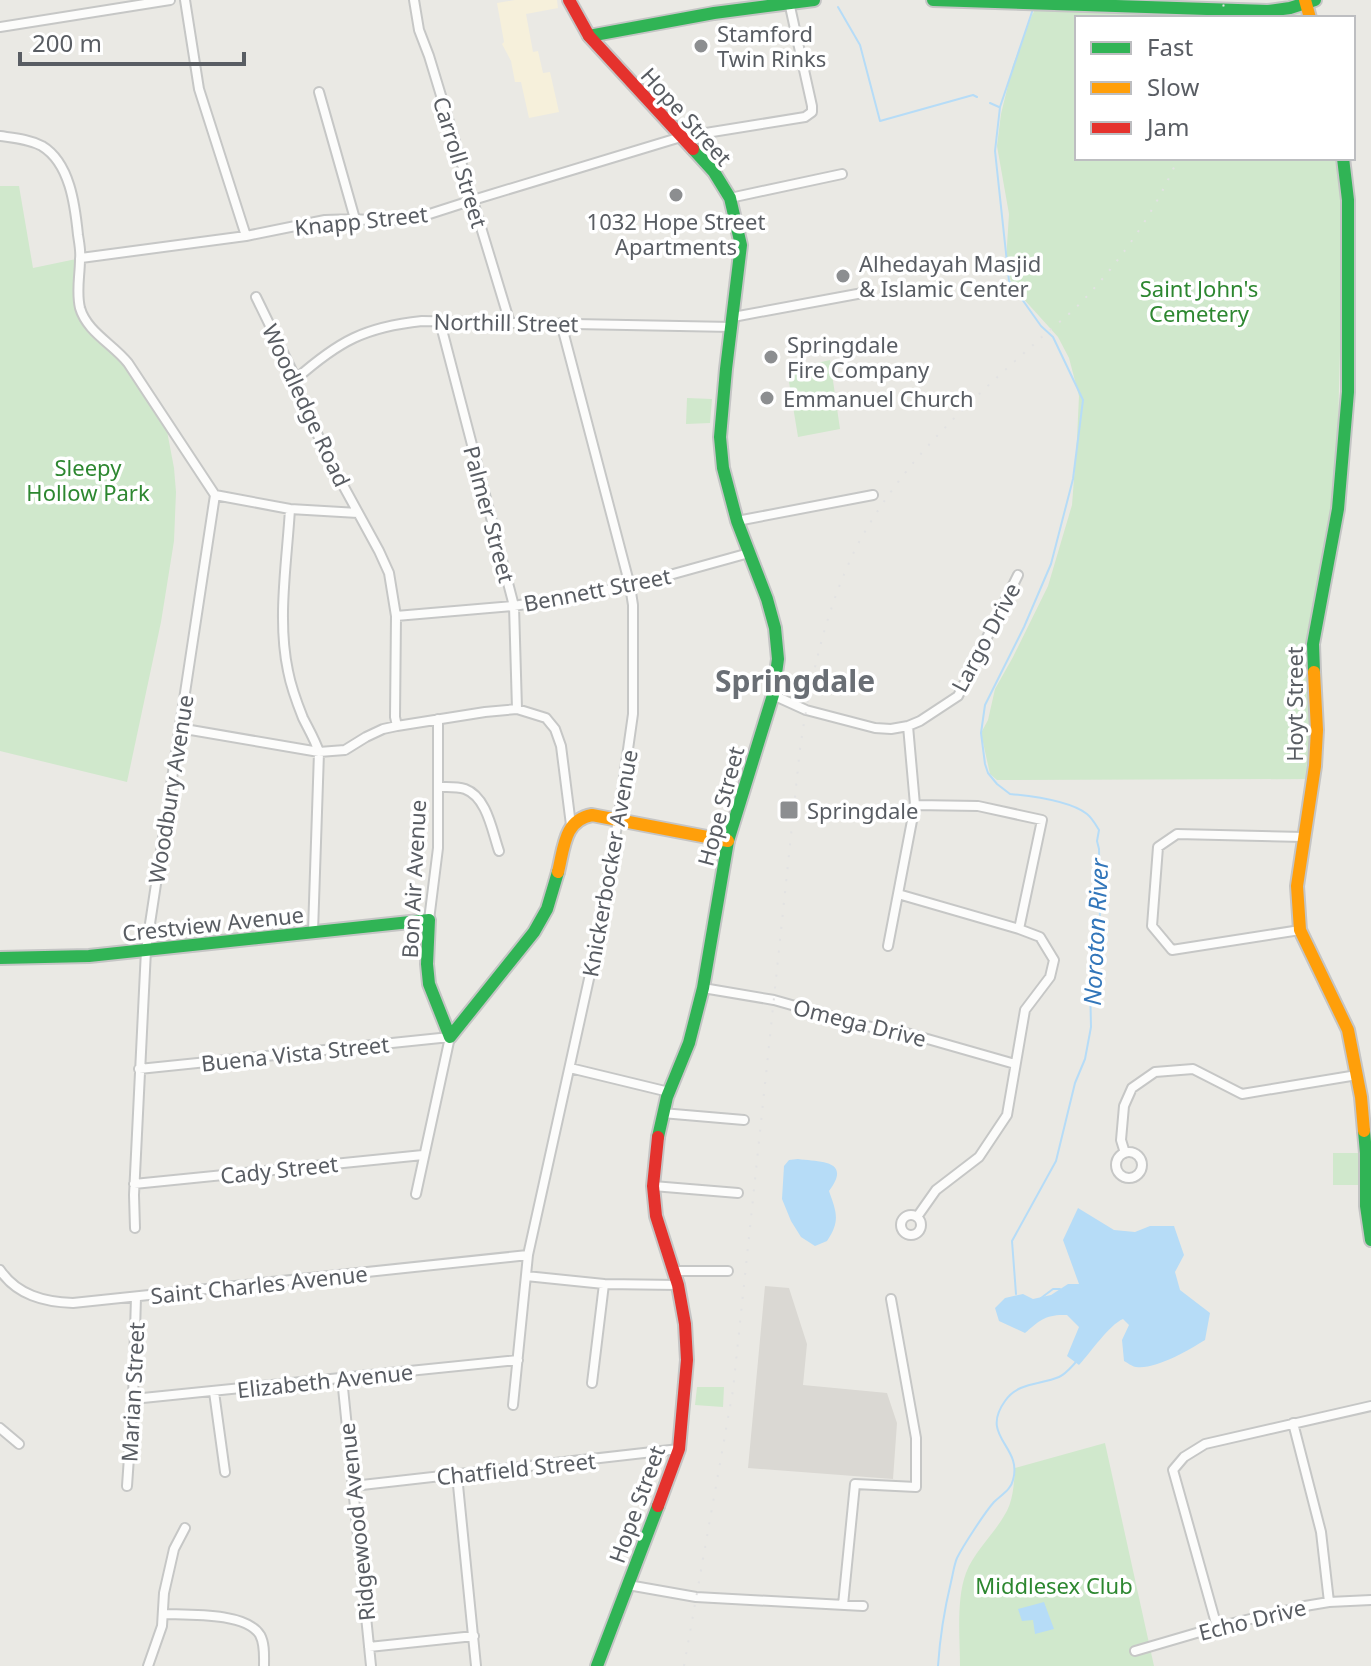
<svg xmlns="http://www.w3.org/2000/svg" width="1371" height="1666" font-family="'Noto Sans',sans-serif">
	<rect width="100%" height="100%" fill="#eae9e4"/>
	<path fill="#f6f0db" d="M515,0h42l1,8 -32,6 7,38 5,-1 5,22 7,-1 9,40 -30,6 -8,-36h-6l-4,-21 -9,-17 2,-2 -7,-39z"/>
	<path fill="#dad8d3" d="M765,1286l24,2 18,56 -4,41 84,8 10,30 -4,56 -145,-11z"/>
	<path fill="#d0e8cc" d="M1038,5l266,4 2,9h-229v140h259l8,44 -6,224 -5,95 -21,92 -2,166 -313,1 -7,-6 -9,-41 7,-13 7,-31 18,-32 35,-71 24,-81 5,-66 2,-43 -10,-38 -11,-21 -46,-51 -6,-25 3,-47 -12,-68 4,-32 12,-49 19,-50z
		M0,186h19l14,82 48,-10 -3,14 8,49 34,31 44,63 10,53 2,24 -2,49 -13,81 -34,160 -127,-31z
		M830,360l10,69 -42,8 -11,-67z
		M687,398l25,1 -2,24 -24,1z
		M1333,1153h26v32h-26z
		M697,1387h27l-1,20 -28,-2z
		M1105,1443l49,223h-194c0,-28 -4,-66 6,-93 8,-21 27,-38 38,-57 9,-13 10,-32 11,-48z"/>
	<path fill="#b6dcf7" d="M798,1159c23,3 54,1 31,32 7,20 12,30 -2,50l-12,5 -14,-9 -10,-16 -9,-22 2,-33 5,-6z
		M1078,1208l36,22 21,2 15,-6h24l10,29 -9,17 5,18 30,23 -5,27c-16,10 -50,30 -69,27 -3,0 -10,-5 -12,-6l-2,-21 7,-15 -6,-6c-14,6 -32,33 -44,46l-12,-9 12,-29 -12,-12c-21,-1 -27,5 -42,18l-26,-12 -4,-13 10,-10 18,-4 10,5 18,-4 17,-11h11l-16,-44z
		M1044,1602l10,27 -19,5 -2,-14 -11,1 -4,-12z"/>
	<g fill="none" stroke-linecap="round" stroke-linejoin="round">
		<path stroke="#b6dcf7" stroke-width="2" d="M838,7l22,38 20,76 93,-26 4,2
			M990,103l9,4
			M1016,1294l-4,-53 44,-80 19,-78 10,-24 6,-32 -1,-45 6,-20 4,-34 -1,-79 -2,-8 2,-11c-3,-5 -7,-12 -12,-16 -17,-13 -56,-18 -77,-20l-13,-10 -9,-11 -3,-9 -4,-31 4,-28 39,-78 27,-63 22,-85 10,-79 -30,-63 -12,-11 -32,-45 -14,-130 5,-44 33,-98
			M1041,1298l12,-9h7
			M938,1666c2,-30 6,-55 13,-84 2,-8 3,-17 6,-24 6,-12 28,-46 37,-56 7,-7 17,-12 19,-22 10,-34 -34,-43 -8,-79 13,-19 35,-16 54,-24 7,-3 13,-11 18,-16"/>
		<defs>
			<path id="street" d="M185,0l14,89 47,147
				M414,0l5,30 10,26 81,267
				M0,27l170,-27
				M319,92l36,127
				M0,136c14,2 29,3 42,10 28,17 33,59 36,89 1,7 3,16 2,24 0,17 -4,32 0,49 7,24 33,36 48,55l87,132 75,14 68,4
				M730,198l112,-24
				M81,258l165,-22 79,-16 30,-1 26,2 36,-3 56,-18 208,-63 124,-20 7,-5v-6l-23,-104
				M256,297l40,82 10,31 26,55 47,86 10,22 7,43 -1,101 2,9
				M733,317l135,-25
				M440,322l74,284 3,103
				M296,379c43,-38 69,-52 126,-58l310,6
				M290,509c-3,52 -13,111 -2,162 3,16 9,32 15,47 6,12 12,22 16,34l-6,180
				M737,521l136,-26
				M396,616l118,-10 116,-20 119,-33
				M773,695l33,15 69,18 16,1 17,-3 12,-5 38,-25 60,-121
				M179,728l140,24 26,-2 21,-13 17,-8 14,-3 88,-14 32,-3 29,9 9,11 6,17 10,79
				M438,787c9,0 18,-1 27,2 22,8 27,42 34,62
				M915,805l63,1 64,14 -23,109
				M898,894l121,35 21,8 14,23 -4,17 -25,33 -18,105 -28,42 -43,33 -19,27
				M429,920l9,-72v-129
				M1300,930l-128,20 -20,-24 6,-79 19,-13 126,3
				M888,946l27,-141 -7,-79
				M703,988l71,12 92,26 44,8 105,30
				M570,1068l99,24
				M139,1069l311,-32 -34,157
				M662,1113l82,7
				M1116 1165a13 13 0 1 1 26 0a13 13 0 1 1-26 0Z
				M1125,1153l-4,-13 3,-34 8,-18 23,-16 38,-3 49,25 115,-19
				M134,1184l289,-29
				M653,1186l85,7
				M901 1225a10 10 0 1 1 20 0a10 10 0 1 1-20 0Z
				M135,1228l-1,-33 12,-245 69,-455
				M0,1270c17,25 44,32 73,33l455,-48
				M674,1271h54
				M526,1276l78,8 74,1
				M342,1378l29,288
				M592,1383l12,-99
				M214,1392l11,80
				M133,1399l385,-39
				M513,1405l15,-150 68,-308 22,-127 15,-106v-109l-3,-19 -69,-263
				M1293,1423l28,109 8,70
				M0,1428l19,16
				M457,1475l19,191
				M127,1486l6,-87 3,-102
				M353,1486l326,-37
				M628,1585l68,12 167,9
				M843,1605l12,-121 61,3v-49l-25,-139
				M163,1614c25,1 83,-2 97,21 5,9 4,21 4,31
				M1217,1627l-44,-157 11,-13 21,-13 166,-38
				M369,1647l105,-11
				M1135,1651l82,-24 88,-21 24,-4 42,-2
				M148,1666l14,-40 2,-33 10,-44 11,-21"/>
			<path id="fast" d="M933,0l335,11 22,-3 25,-8
				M589,36l125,-23 100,-13
				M1314,672l-1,-28 25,-135 10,-117v-192l-5,-42
				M0,958l89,-2 340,-36 -2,44 2,20 21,53 84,-105 13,-23 11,-37
				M1364,1131l2,22v53l5,34
				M658,1137l9,-40 22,-54 14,-55 25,-147 45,-146 5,-36 -3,-31 -8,-29 -30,-78 -14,-53 -3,-31 6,-68 15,-124 -11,-47 -16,-26 -21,-23
				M597,1666l61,-160"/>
			<path id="slow" d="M1305,0l5,18
				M1314,672l3,58 -2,36 -18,120 3,44 48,100 13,67 3,34
				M558,872c6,-24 6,-52 34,-57l136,26"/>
			<path id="jam" d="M569,0l20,36 104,113
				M658,1506l21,-57 8,-89 -2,-36 -7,-39 -22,-69 -3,-30 5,-49"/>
		</defs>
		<use href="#street" stroke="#c6c7c6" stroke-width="12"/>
		<use href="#fast" stroke="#c5c5c5" stroke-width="16"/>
		<use href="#slow" stroke="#c5c5c5" stroke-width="16"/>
		<use href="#jam" stroke="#c5c5c5" stroke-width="16"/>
		<use href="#street" stroke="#fcfcfb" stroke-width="8"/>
		<use href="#fast" stroke="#30b455" stroke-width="12"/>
		<use href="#slow" stroke="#ff9f0a" stroke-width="12"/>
		<use href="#jam" stroke="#e5322d" stroke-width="12"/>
		<path stroke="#e2e2e2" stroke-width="2" stroke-dasharray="2 10" stroke-linecap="butt" d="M1220,18l5,-18
			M684,1666l49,-276 67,-641c10,-70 26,-142 58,-205 21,-39 49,-76 79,-108 33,-35 70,-68 106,-100 15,-13 32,-26 45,-41 37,-40 69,-87 90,-137"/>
	</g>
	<g fill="#8c8e90" stroke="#fff" stroke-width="3">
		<circle cx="701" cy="46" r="8"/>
		<circle cx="676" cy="195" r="8"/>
		<circle cx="843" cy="276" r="8"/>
		<circle cx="771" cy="357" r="8"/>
		<circle cx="767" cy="398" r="8"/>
		<rect x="779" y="800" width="20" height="20" rx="4"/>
	</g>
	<g text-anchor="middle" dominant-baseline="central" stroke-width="7" stroke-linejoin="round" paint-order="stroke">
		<g font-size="22" fill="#595d63" stroke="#fff" text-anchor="start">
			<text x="717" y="33">Stamford<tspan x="717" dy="25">Twin Rinks</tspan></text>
			<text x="676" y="221" text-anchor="middle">1032 Hope Street<tspan x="676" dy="25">Apartments</tspan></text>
			<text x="859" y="263">Alhedayah Masjid<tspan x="859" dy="25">&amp; Islamic Center</tspan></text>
			<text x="787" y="344">Springdale<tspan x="787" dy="25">Fire Company</tspan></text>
			<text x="783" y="398">Emmanuel Church</text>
			<text x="807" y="810">Springdale</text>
		</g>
		<g font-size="22" fill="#595d63" stroke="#fff">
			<text transform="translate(687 116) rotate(48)">Hope Street</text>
			<text transform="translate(461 162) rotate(73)">Carroll Street</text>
			<text transform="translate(361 220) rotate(-6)">Knapp Street</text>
			<text transform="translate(506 322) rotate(1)">Northill Street</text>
			<text transform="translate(307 405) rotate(65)">Woodledge Road</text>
			<text transform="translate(490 514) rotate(75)">Palmer Street</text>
			<text transform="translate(597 589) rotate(-11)">Bennett Street</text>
			<text transform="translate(985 637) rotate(-62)">Largo Drive</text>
			<text transform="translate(1294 704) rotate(-90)">Hoyt Street</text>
			<text transform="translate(170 789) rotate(-81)">Woodbury Avenue</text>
			<text transform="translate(720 806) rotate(-75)">Hope Street</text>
			<text transform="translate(609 863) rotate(-80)">Knickerbocker Avenue</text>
			<text transform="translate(413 879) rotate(-87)">Bon Air Avenue</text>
			<text transform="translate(213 923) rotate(-6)">Crestview Avenue</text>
			<text transform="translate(860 1022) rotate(14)">Omega Drive</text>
			<text transform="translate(295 1053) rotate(-6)">Buena Vista Street</text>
			<text transform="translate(279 1169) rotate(-6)">Cady Street</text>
			<text transform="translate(259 1284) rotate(-6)">Saint Charles Avenue</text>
			<text transform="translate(325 1380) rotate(-6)">Elizabeth Avenue</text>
			<text transform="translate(132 1392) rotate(-87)">Marian Street</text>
			<text transform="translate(516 1468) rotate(-6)">Chatfield Street</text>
			<text transform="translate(636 1504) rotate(-70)">Hope Street</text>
			<text transform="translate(356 1522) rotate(-96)">Ridgewood Avenue</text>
			<text transform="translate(1252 1619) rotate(-14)">Echo Drive</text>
		</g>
		<g font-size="22" fill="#2d8730" stroke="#fff">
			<text x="1199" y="288">Saint John's<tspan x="1199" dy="25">Cemetery</tspan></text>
			<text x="88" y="467">Sleepy<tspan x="88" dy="25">Hollow Park</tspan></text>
			<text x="1054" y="1585">Middlesex Club</text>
		</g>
		<g font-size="24" font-style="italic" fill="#3276ba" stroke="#fff">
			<text transform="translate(1095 932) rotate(-87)">Noroton River</text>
		</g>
		<g font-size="30" font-weight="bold" fill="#6a6f75" stroke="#fff">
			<text x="795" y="680">Springdale</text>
		</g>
	</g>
	<rect x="1075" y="16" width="280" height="144" fill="#ffffff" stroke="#bdbec1" stroke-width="2"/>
	<rect x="1091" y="42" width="40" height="12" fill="#30b455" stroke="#bdbec1" stroke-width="2"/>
	<text x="1147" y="56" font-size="24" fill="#595d63">Fast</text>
	<rect x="1091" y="82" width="40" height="12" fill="#ff9f0a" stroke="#bdbec1" stroke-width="2"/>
	<text x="1147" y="96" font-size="24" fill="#595d63">Slow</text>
	<rect x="1091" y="122" width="40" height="12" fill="#e5322d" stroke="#bdbec1" stroke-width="2"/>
	<text x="1147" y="136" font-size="24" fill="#595d63">Jam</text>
	<path d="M20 52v12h224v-12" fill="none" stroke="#595d63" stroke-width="4"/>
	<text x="32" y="52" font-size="24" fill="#595d63" stroke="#ffffff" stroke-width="6" paint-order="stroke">200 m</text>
</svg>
